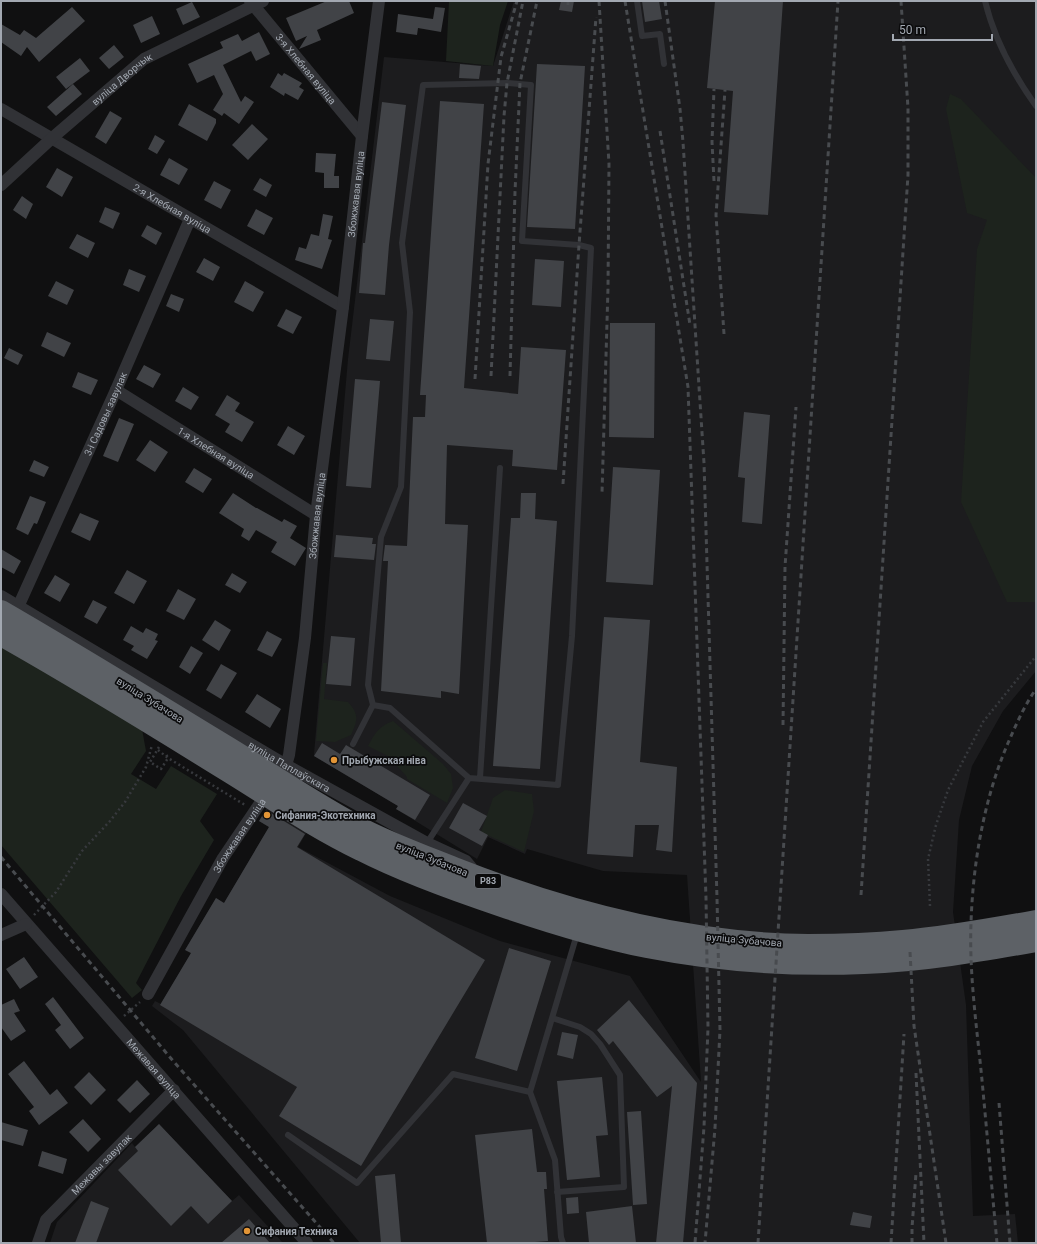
<svg xmlns="http://www.w3.org/2000/svg" width="1037" height="1244" font-family="Roboto,sans-serif">
	<rect width="100%" height="100%" fill="#101011"/>
	<path fill="#1c1c1e" d="M514,1h522v670l-33,40 -31,55 -13,54 -6,92 13,93 7,211 42,-2 3,29h-658l-177,-213 -31,-24 3,-5 6,3 30,-51 -6,-3 31,-52 8,5 45,-76 -10,-6 21,-36 40,24 -22,38 92,49 110,45 130,35 71,106 -14,-207 -84,-4 -76,-22 -2,5 -37,-17 -11,22 -81,-50 2,-3 -84,-50v-2l34,-395 36,-302 109,9z
		M159,1124l73,77 7,-6 44,48h-233l7,-21 75,-79 3,4z"/>
	<path fill="#1d231d" d="M449,1h59l-8,24 -7,41 -47,-5z
		M950,94l11,5 75,79v424h-29l-46,-100 16,-253 10,-29 -20,-7 -21,-104z
		M1,617l135,79 10,55 -15,23 25,15 15,-23 46,28 -17,27 14,19 -33,56 -45,87 6,7 -10,8 -131,-153z
		M323,663h4l-3,36 24,3c11,12 10,18 3,33l-16,7 -19,-1z
		M393,721l50,43 8,10 2,14 -6,15 -40,-24v-2l-19,-21 -20,-10c7,-13 11,-20 25,-25z
		M505,790l27,4 2,17 -10,41 -43,-20 12,-34z"/>
	<path fill="#414347" d="M327,1h22l5,12 -37,17 4,10 -22,9 8,-13 -11,5 -10,-23z
		M561,1h13l-2,11 -13,-2z
		M642,1h17l3,18 -17,3z
		M715,1h68l-15,214 -44,-3 9,-121 -26,-3z
		M192,2l8,15 -17,8 -7,-16z
		M72,7l13,14 -46,41 -12,-15 -6,9 -20,-14v-18l19,11 4,-5 12,8z
		M435,7l10,1 -4,24 -23,-4 -1,7 -21,-3 2,-18 35,5z
		M152,16l8,18 -19,9 -8,-18z
		M259,32l11,22 -14,7 -5,-10 -28,14 18,37 4,-6 9,6 -15,22 -15,-11 -2,3 -9,-6 10,-16 -9,-19 -17,8 -9,-19 35,-16 -3,-6 18,-8 4,7z
		M114,45l10,12 -15,12 -10,-11z
		M80,58l10,13 -24,18 -10,-12z
		M460,64l21,2 -2,13 -20,-1z
		M537,64l48,2 -10,163 -48,-2z
		M278,73l4,3 2,-3 18,10 -3,4 5,3 -6,10 -13,-7 -1,3 -14,-9z
		M73,84l9,10 -26,22 -9,-9z
		M440,101l44,3 -20,284 54,6 3,-47 45,3 -9,120 -45,-4 1,-16 -66,-5 -2,79 23,1 -9,169 -18,-3v7l-60,-7 7,-130h-5l2,-16 22,1 6,-129h12l1,-22h-6z
		M382,102l24,3 -17,140 -4,50 -26,-2 4,-50h2z
		M189,104l27,15v4l-9,18 -29,-16z
		M110,111l12,7 -16,26 -11,-7z
		M252,124l16,15 -20,21 -16,-15z
		M155,135l10,6 -8,13 -9,-5z
		M316,153l20,1 -2,22h5v12h-15v-15l-9,-1z
		M169,158l19,11 -9,16 -19,-10z
		M57,168l16,9 -11,20 -16,-10z
		M260,178l12,7 -6,12 -13,-7z
		M214,181l17,9 -10,19 -17,-9z
		M22,196l11,8 -7,15 -13,-9z
		M105,207l15,6 -7,16 -14,-7z
		M256,209l17,9 -9,17 -17,-9z
		M323,214l10,2 -5,23 4,1 -10,29 -27,-9 4,-13 7,2 5,-15 8,2z
		M147,225l15,8 -6,12 -15,-9z
		M77,234l18,9 -7,15 -19,-10z
		M204,258l16,9 -7,14 -17,-9z
		M535,259l29,2 -3,46 -29,-2z
		M129,269l17,7 -7,16 -16,-7z
		M56,281l18,9 -7,15 -19,-9z
		M245,281l19,11 -11,20 -19,-10z
		M171,294l13,5 -5,13 -13,-6z
		M286,309l16,8 -9,17 -16,-8z
		M370,319l24,2 -4,40 -24,-2z
		M610,323h45l-1,115 -45,-1z
		M47,332l24,11 -7,14 -23,-11z
		M9,348l14,7 -5,10 -14,-7z
		M144,365l17,9 -8,14 -17,-9z
		M78,372l20,8 -7,15 -19,-8z
		M355,379l25,2 -9,107 -25,-2z
		M183,387l16,10 -8,13 -16,-9z
		M227,395l13,8 -5,8 19,11 -12,20 -17,-10 5,-8 -15,-9z
		M744,412l26,3 -8,109 -20,-2 3,-44 -7,-1z
		M119,418l15,6 -16,38 -15,-6z
		M288,426l17,10 -11,19 -17,-10z
		M150,440l18,12 -13,20 -19,-12z
		M34,460l15,7 -5,10 -15,-6z
		M613,467l47,3 -7,115 -47,-3z
		M194,468l18,11 -9,14 -18,-11z
		M233,493l23,15h1l25,14 2,-3 13,7 -7,12 16,10 -11,18 -24,-14 6,-10 -21,-12 -7,11 -8,-5 3,-7 -25,-16z
		M521,493h15l-1,26 22,2 -17,248 -47,-3 18,-248h9z
		M30,496l16,6 -9,22 -3,-1 -6,12 -12,-6z
		M80,513l19,8 -9,20 -19,-9z
		M336,535l37,3 -1,6h4l-2,16 -40,-3z
		M1,549l20,12 -7,13 -13,-7z
		M127,570l20,11 -13,23 -20,-11z
		M232,573l15,9 -7,11 -15,-8z
		M55,575l15,9 -10,18 -16,-9z
		M178,589l18,10 -12,21 -18,-9z
		M93,600l14,7 -10,17 -13,-7z
		M604,617l46,3 -10,142 37,5 -5,85 -16,-2 3,-25h-24l-2,32 -46,-3z
		M215,620l16,10 -12,21 -17,-11z
		M131,626l12,7 3,-5 12,6 -3,6 3,1 -11,18 -16,-9 3,-4 -11,-6z
		M267,631l15,8 -10,18 -15,-7z
		M331,636l24,2 -4,48 -25,-2z
		M191,646l12,7 -13,21 -11,-7z
		M221,664l16,9 -16,26 -15,-9z
		M257,694l24,15 -11,19 -25,-16z
		M322,743l18,11 6,-9 84,50 -15,25 -19,-11 2,-3 -84,-50z
		M463,803l24,13 -8,14 9,5 -6,11 -33,-18z
		M266,810l39,24 -8,13 188,113 -124,206 -82,-50 18,-29 -137,-82 31,-52 -6,-3 31,-52 8,5 45,-76 -10,-6z
		M509,948l42,13 -34,110 -42,-13z
		M24,957l14,20 -18,12 -14,-20z
		M53,997l31,41 -14,11 -15,-19 6,-5 -16,-21z
		M14,999l6,12 -6,2 12,18 -15,10 -10,-14v-22z
		M629,1000l68,83 -14,160h-27l16,-157 -15,11 -44,-56 -4,4 -12,-15z
		M562,1032l16,3 -5,24 -16,-4z
		M24,1061l26,34 7,-6 11,14 -29,22 -10,-14 5,-4 -26,-33z
		M89,1072l17,18 -15,15 -17,-18z
		M602,1077l6,58 -12,1 4,41 -33,3 -10,-99z
		M137,1080l13,14 -20,19 -13,-13z
		M641,1111l6,93 -14,1 -6,-93z
		M83,1119l18,20 -13,13 -19,-20z
		M1,1122l27,8 -5,16 -22,-6z
		M159,1124l73,77 -24,23 -17,-18 -20,20 -53,-56 20,-19 -3,-4z
		M532,1129l5,43h9l1,17h-3l4,52 -26,2h-35l-12,-108z
		M42,1151l25,8 -4,15 -25,-8z
		M395,1174l6,69h-20l-6,-67z
		M578,1197l1,16 -12,1 -1,-16z
		M91,1201l18,7 -13,35h-21z
		M632,1206l4,37h-47l-3,-31z
		M853,1212l19,4 -2,12 -20,-3z
		M249,1219l21,24h-49z"/>
	<g fill="none" stroke-linecap="round" stroke-linejoin="round">
		<path stroke="#37393d" stroke-width="2.5" stroke-dasharray="2 3" stroke-linecap="butt" d="M159,747l-9,15 11,7 7,-11 -2,-4
			M158,750l10,8 77,47
			M930,906l-2,-47 8,-34 12,-35 35,-68 53,-66
			M34,915l22,-23 26,-41 28,-30 15,-19 21,-35 6,-22
			M124,1016l16,-14"/>
		<path stroke="#313236" stroke-width="6" d="M637,1l5,35 18,-2 4,30
			M985,1c9,37 28,73 51,105
			M353,744l20,-39
			M480,778l20,-310
			M427,843l42,-65 89,7 14,-149 19,-388 -12,-3 -57,-4 9,-156 -24,-2 -84,2 -21,158 8,69 -9,175 -20,50 -13,148 5,20 17,3 79,70
			M552,1018l28,9 11,7 9,10 20,31 4,112 -67,5
			M288,1135l69,48 96,-109 77,18
			M563,1243l-2,-6 -6,-77 -25,-68 47,-158"/>
		<g stroke="#313236" stroke-width="12">
			<path id="s1" d="M250,1l112,135"/>
			<path id="s2" d="M1,109l342,198"/>
			<path id="s3" d="M1,185l50,-46 93,-80 119,-58"/>
			<path id="s4" d="M116,390l200,125"/>
			<path id="s5" d="M1,596l285,169 141,78 39,18 5,6"/>
			<path id="s6" d="M18,607l98,-217 74,-171"/>
			<path id="s7" d="M1,894l306,349"/>
			<path d="M1,935l25,-11"/>
			<path id="s8" d="M148,994l75,-136 63,-93 3,-10 16,-117 11,-123 27,-208 19,-171 17,-135"/>
			<path id="s9" d="M38,1243l8,-23 128,-130"/>
		</g>
		<path stroke="#5d6166" stroke-width="22" d="M1,611c76,44 151,90 226,136 46,28 91,59 139,84 28,14 58,25 88,37 112,44 232,76 354,77 31,0 64,-1 95,-4 45,-4 89,-12 133,-20
			M1,635c76,43 151,89 225,135 44,27 89,58 135,80 45,23 93,40 141,56 47,16 95,31 145,41 71,14 145,19 217,16 58,-2 115,-12 172,-22"/>
		<path stroke="#484b4f" stroke-width="3" stroke-dasharray="5 4" stroke-linecap="butt" d="M599,1l10,163 -1,124 -6,205
			M625,1l63,386 18,511 2,130 -4,99 -9,116
			M665,1l15,108 3,33 21,321 13,435 3,132 -5,98 -10,115
			M568,5v-4
			M660,131l30,194
			M714,181l-2,-39 2,-53
			M724,334l-8,-119 9,-125
			M491,376l13,-260 3,-33 16,-82
			M510,376l5,-184 5,-109 17,-82
			M475,379l13,-215 13,-107 16,-56
			M563,484l16,-239 17,-228
			M783,725l2,-158 11,-160
			M1,857l173,205 160,181
			M861,895l47,-720v-67l-7,-107
			M910,952l4,74 32,217
			M916,1073l8,170
			M999,1103l11,140
			M758,1243l80,-1242
			M891,1243l13,-209
			M912,1243v-15l4,-55
			M997,1243c-5,-54 -10,-109 -15,-163 -5,-51 -13,-106 -11,-157 2,-61 13,-124 37,-180 8,-18 16,-37 28,-54"/>
	</g>
	<g fill="#e39536" stroke="#0b0b0c" stroke-width="1.5">
		<circle cx="334" cy="760" r="4"/>
		<circle cx="267" cy="815" r="4"/>
		<circle cx="247" cy="1231" r="4"/>
	</g>
	<g text-anchor="middle" dominant-baseline="central" stroke-width="3.5" stroke-linejoin="round" paint-order="stroke">
		<rect fill="#0b0b0c" stroke="#757980" stroke-width="1" x="475" y="874" width="26" height="14" rx="3"/>
		<g font-size="9" font-weight="bold" fill="#a2a8b1">
			<text x="488" y="881">Р83</text>
		</g>
		<g font-size="10" fill="#a2a8b1" stroke="#0b0b0c">
			<text stroke="none"><textPath href="#s1" startOffset="88">3-я Хлебная вуліца</textPath></text>
			<text stroke="none"><textPath href="#s3" startOffset="161">вуліца Дворчык</textPath></text>
			<text stroke="none"><textPath href="#s8" startOffset="843">Збожжавая вуліца</textPath></text>
			<text stroke="none"><textPath href="#s2" startOffset="198">2-я Хлебная вуліца</textPath></text>
			<text stroke="none"><textPath href="#s6" startOffset="212">3-і Садовы завулак</textPath></text>
			<text stroke="none"><textPath href="#s4" startOffset="118">1-я Хлебная вуліца</textPath></text>
			<text stroke="none"><textPath href="#s8" startOffset="519">Збожжавая вуліца</textPath></text>
			<text transform="translate(150 700) rotate(32)">вуліца Зубачова</text>
			<text stroke="none"><textPath href="#s5" startOffset="335">вуліца Паплаўскага</textPath></text>
			<text stroke="none"><textPath href="#s8" startOffset="183">Збожжавая вуліца</textPath></text>
			<text transform="translate(432 859) rotate(22)">вуліца Зубачова</text>
			<text transform="translate(744 940) rotate(5)">вуліца Зубачова</text>
			<text stroke="none"><textPath href="#s7" startOffset="232">Межавая вуліца</textPath></text>
			<text stroke="none"><textPath href="#s9" startOffset="103">Межавы завулак</textPath></text>
		</g>
		<g font-size="10" font-weight="bold" fill="#a2a8b1" stroke="#0b0b0c" text-anchor="start">
			<text x="342" y="760">Прыбужская ніва</text>
			<text x="275" y="815">Сифания-Экотехника</text>
			<text x="255" y="1231">Сифания Техника</text>
		</g>
	</g>
	<rect width="1037" height="1244" fill="none" stroke="#a2a8b1" stroke-width="4"/>
	<path d="M893 34v6h99v-6" fill="none" stroke="#a2a8b1" stroke-width="2"/>
	<text x="899" y="34" font-size="12" fill="#a2a8b1" stroke="#0b0b0c" stroke-width="3" paint-order="stroke">50 m</text>
</svg>
